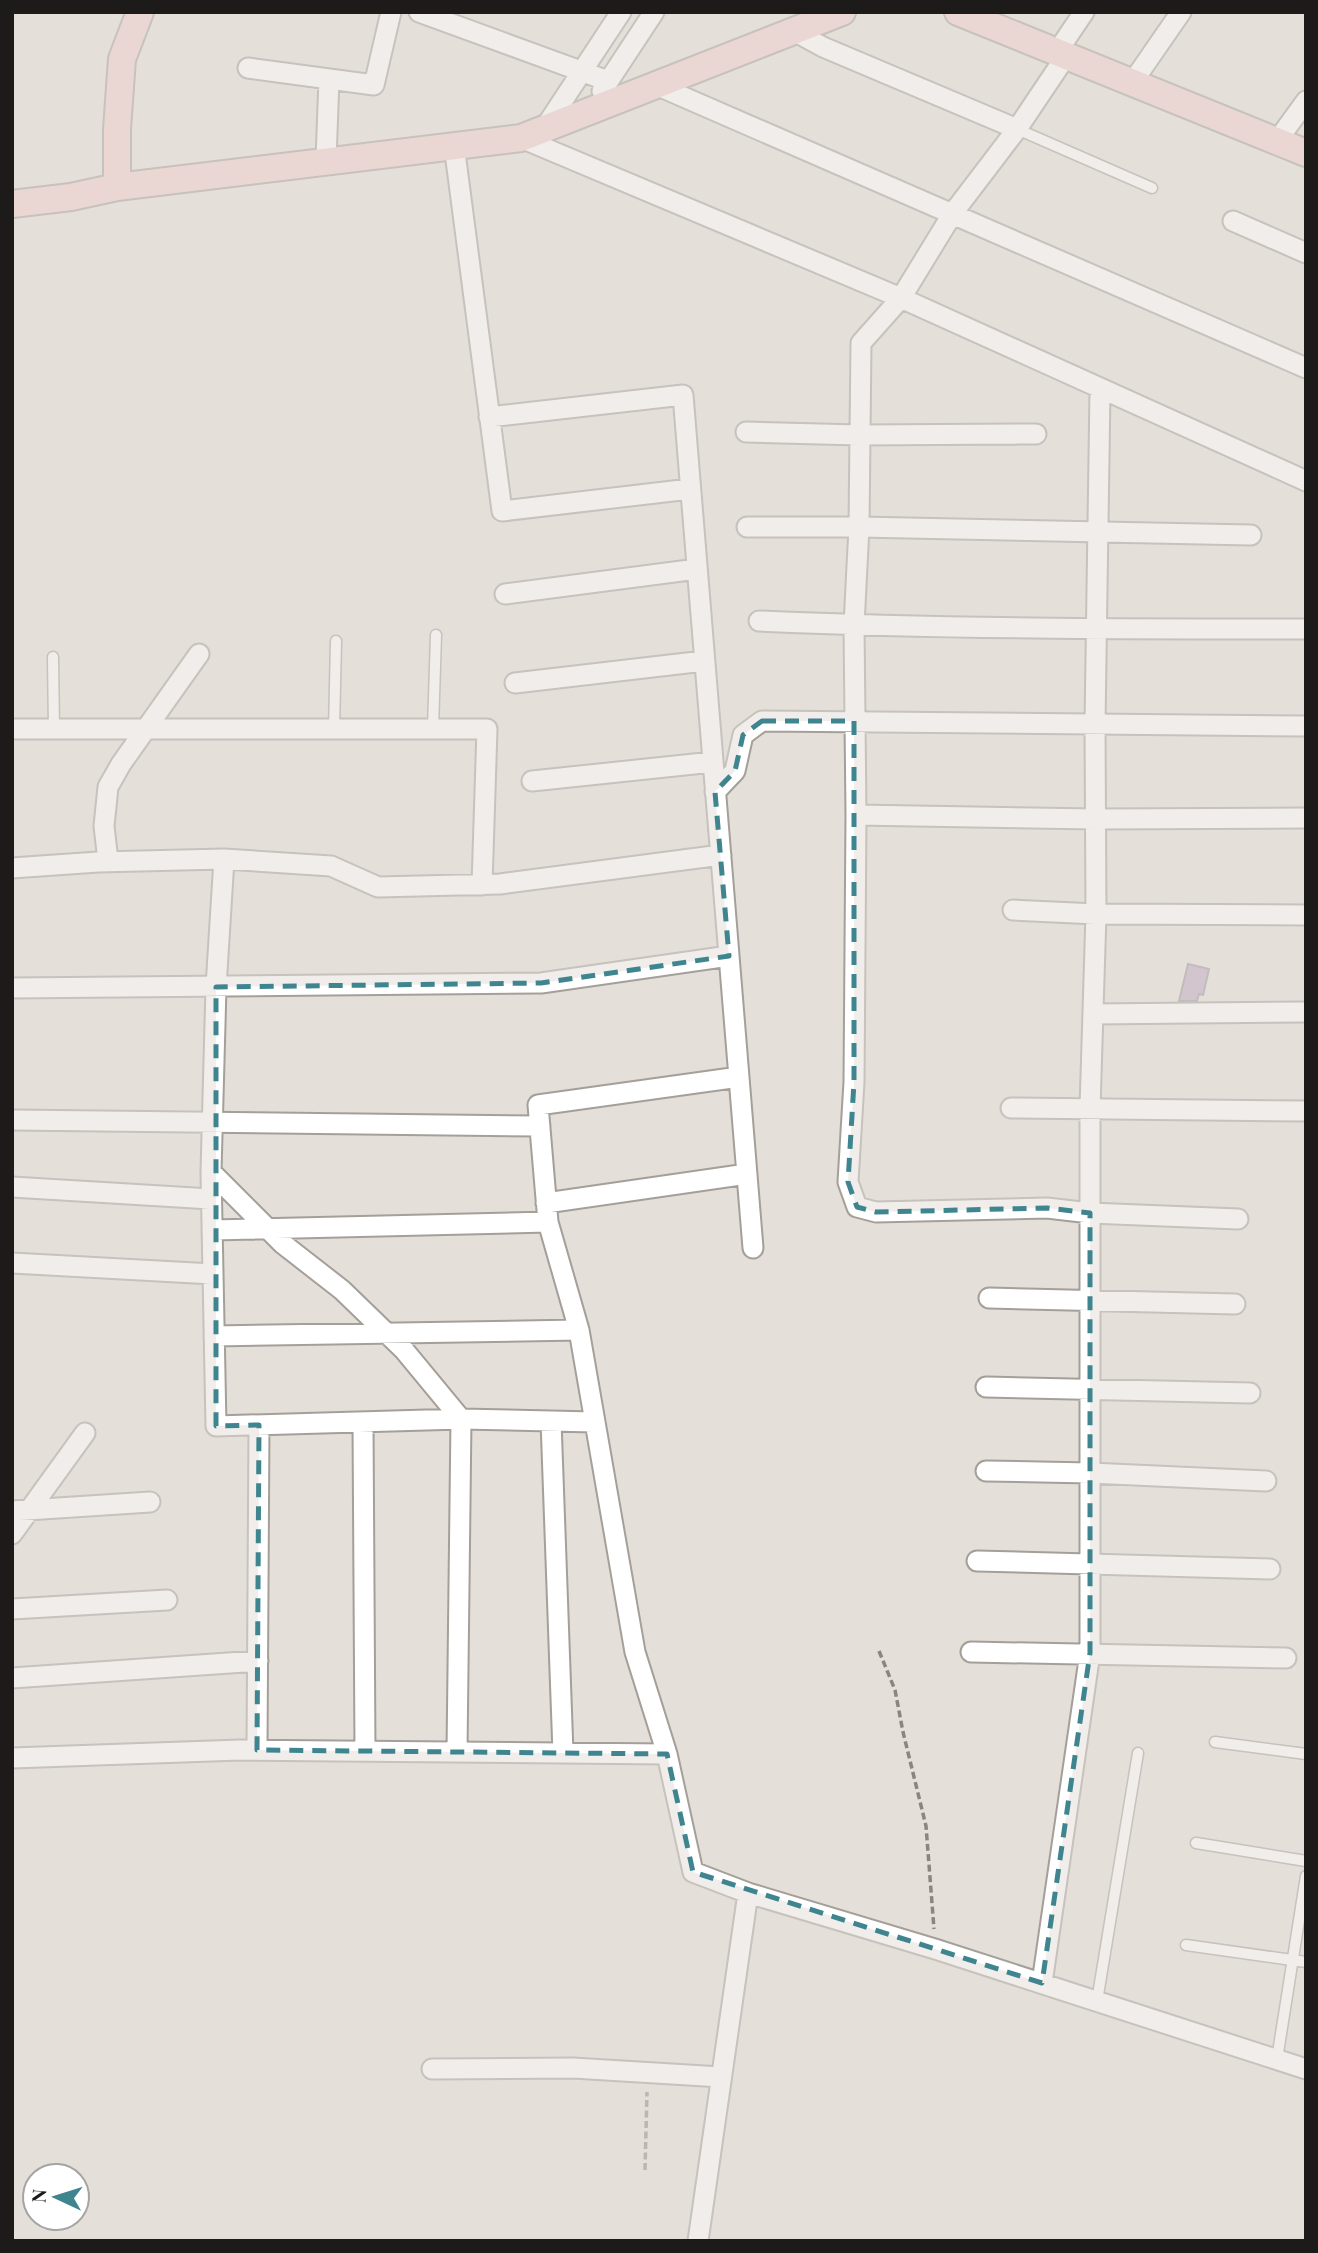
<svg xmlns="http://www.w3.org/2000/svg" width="1318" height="2253" font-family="'Playfair Display',serif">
	<rect width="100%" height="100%" fill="#e4dfd9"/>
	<path fill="#bfa6c1" stroke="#999499" stroke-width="2" d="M1188,964l21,5 -6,26 -4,-1 -2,7h-18z"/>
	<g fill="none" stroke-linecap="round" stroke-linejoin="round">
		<defs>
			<path id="lane" d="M1017,129l135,59
				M53,657l1,72
				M433,728l3,-93
				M334,729l2,-88
				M1215,1742l91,12
				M1196,1843l110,18
				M1186,1945l120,17
				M1097,2001l41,-248
				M1277,2059l29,-183"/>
			<path id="street" d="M419,12l189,69
				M792,30l31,17 194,82
				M1057,52l27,-40
				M1066,56l-49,73 -64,84 -52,85 -40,45 -2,184 -5,98 2,190 -2,267 -6,100 9,25 19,5 171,-4 43,5 148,6
				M248,68l126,17 17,-73
				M1132,83l49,-71
				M656,85l650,283
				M602,91l52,-79
				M544,129l77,-117
				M521,138l380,160 405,183
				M1277,141l29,-40
				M454,145l48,366 188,-22
				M326,160l3,-81
				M1233,221l73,32
				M489,417l194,-22 70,853
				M746,432l113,3 177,-1
				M747,527h112l392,8
				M505,594l192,-25
				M759,621c182,8 365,8 547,8
				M515,683l189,-22
				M12,729h475l-5,156
				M532,781l181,-19
				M715,792l20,-21 8,-36 19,-14 544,5
				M856,815l240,4 210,-1
				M224,859l-8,128 -5,185 5,254 245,-7 133,3
				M108,861l-4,-35 4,-39 13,-23 78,-110
				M12,868l86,-6 126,-3 107,7 47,21 122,-3 221,-29
				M1013,910l83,4 210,1
				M12,988l529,-5 188,-27
				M1093,1014l213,-2
				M739,1077l-201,28 10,117 31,108 56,322 32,102 26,118 55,21 187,56 371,120
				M1011,1108l295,3
				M12,1120l528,6
				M211,1172l72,72 59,46 62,60 57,69 -4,333
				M12,1187l199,12
				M546,1203l201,-29
				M212,1230l336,-8
				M12,1263l201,11
				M989,1298l246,6
				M214,1336l365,-6
				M986,1387l264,6
				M551,1421l12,332
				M363,1422l2,329
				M986,1471l104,2 176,8
				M12,1511l138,-9
				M12,1534l73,-101
				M977,1561l293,8
				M12,1609l155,-9
				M971,1652l315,6
				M12,1678l246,-17
				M257,1750l2,-325
				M12,1758l228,-8 427,4
				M1042,1983l48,-330v-545l6,-194 -1,-190 5,-334
				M432,2069l141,-1 148,9
				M698,2241l50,-348"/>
			<path id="secondary" d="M958,12l348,141
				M117,187v-58l5,-70 18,-47
				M12,204l59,-7 46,-10 404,-49 321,-126"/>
		</defs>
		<use href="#lane" stroke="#a49f99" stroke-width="13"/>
		<use href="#street" stroke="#a49f99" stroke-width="23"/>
		<use href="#secondary" stroke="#a49f99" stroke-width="30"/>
		<path stroke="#898682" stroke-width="3.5" stroke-dasharray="7 3.5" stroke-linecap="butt" d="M879,1651l16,39 8,42 23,94 8,103
			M645,2170l2,-78"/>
		<use href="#lane" stroke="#fff" stroke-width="10"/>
		<use href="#street" stroke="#fff" stroke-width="19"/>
		<use href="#secondary" stroke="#f2cfcc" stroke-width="26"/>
	</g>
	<path d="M0 0H1318V2253H0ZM762,721h92v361l-6,100 9,25 19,5 171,-4 43,5v440l-48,330 -349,-111 -26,-118 -410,-4 2,-325 -43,1v-439l325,-4 188,-27 -14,-164 20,-21 8,-36z" fill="#e4dfd9" fill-opacity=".55" fill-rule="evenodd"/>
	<path fill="none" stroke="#3f858f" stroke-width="5" stroke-dasharray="14 9" stroke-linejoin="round" d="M762,721h92v361l-6,100 9,25 19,5 171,-4 43,5v440l-48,330 -349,-111 -26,-118 -410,-4 2,-325 -43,1v-439l325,-4 188,-27 -14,-164 20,-21 8,-36z"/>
	<rect width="1318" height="2253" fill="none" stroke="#1d1b19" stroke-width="28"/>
	<g transform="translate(56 2197) rotate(274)"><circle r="33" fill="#ffffff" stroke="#a5a4a3" stroke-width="2"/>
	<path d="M0-5L12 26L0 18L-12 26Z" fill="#3f858f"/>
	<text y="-10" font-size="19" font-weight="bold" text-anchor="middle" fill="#1d1b19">N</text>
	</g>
</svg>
